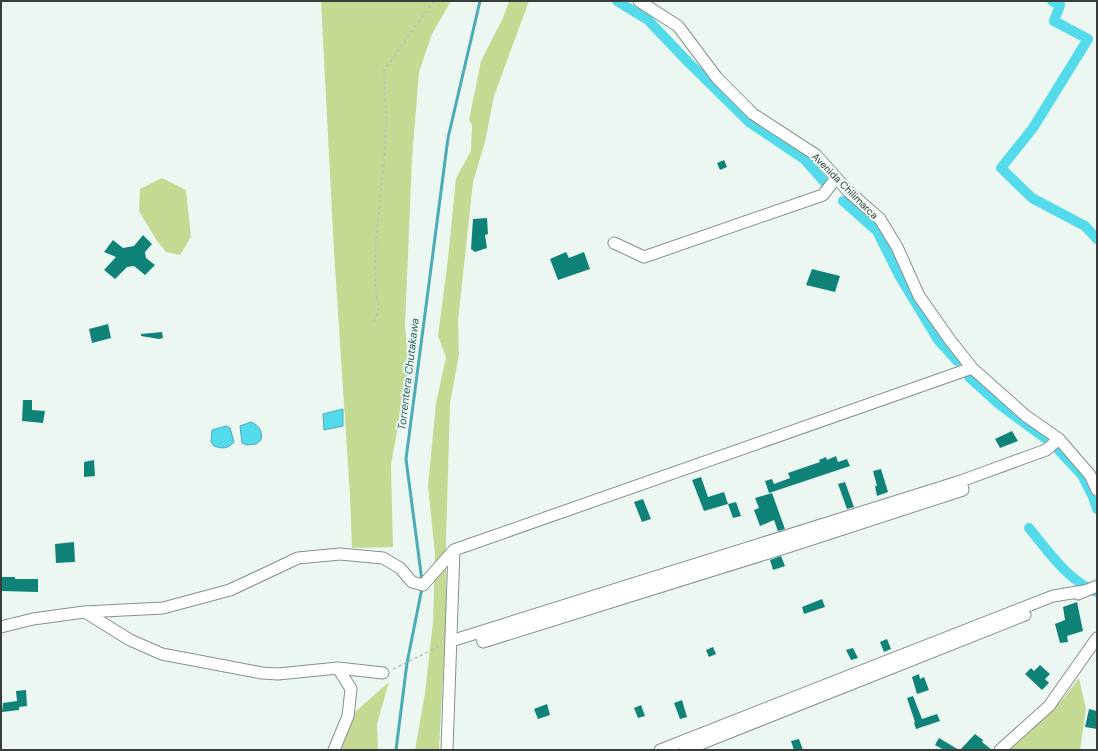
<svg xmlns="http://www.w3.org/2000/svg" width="1098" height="751" font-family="'DM Sans',sans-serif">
	<rect width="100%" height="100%" fill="#edf7f2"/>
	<path fill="#c4da92" d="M321,1h130l-19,33 -13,38 -7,87 -7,166 4,43 -18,96 2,83 -41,1 -2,-53 -16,-243z
		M509,1h20l-35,95 -9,46 -12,40 -15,139 1,33 -9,50 -4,136v76l-7,134h-24l10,-57 8,-71 2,-68 -7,-68 8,-83 10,-46 -8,-21 10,-77 8,-81 15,-27 1,-26 -3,-5 12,-59 22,-43z
		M162,178l24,12 5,47 -11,18 -14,-3 -9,-11 -18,-30 1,-22z
		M1079,678l7,31 -6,41h-73l36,-31 18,-18z
		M389,682l-12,42 1,26h-37l15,-39z"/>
	<path fill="#53dbeb" stroke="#4babb6" d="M343,409v17l-19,4 -1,-16z
		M251,422c8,3 12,10 10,18l-5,4 -9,1 -5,-2 -2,-17z
		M226,426l4,2 4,14c-6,7 -12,7 -20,4l-3,-4 1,-12z"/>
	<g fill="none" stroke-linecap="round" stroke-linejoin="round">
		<path stroke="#4babb6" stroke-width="3" d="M422,581l-16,-122 42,-321 32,-137
			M396,750l11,-87 15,-75"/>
		<path stroke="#53dbeb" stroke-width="10" d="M617,1l31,19 40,42 61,60 55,37 23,26
			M1052,1l8,4 -6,16 34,18 -55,89 -32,40 31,30 53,28 12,13
			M843,201l34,30 23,46 38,63 19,21
			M969,377l31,28 53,39 29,31 11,22 4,12
			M1029,528c19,23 39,53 68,64"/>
	</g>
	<path fill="#108379" d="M724,160l3,7 -7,3 -3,-7z
		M487,218l1,16 -3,1 2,13 -12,4 -4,-3 2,-30z
		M143,235l9,9 -7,8 1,6 9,7 -10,10 -11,-9 -7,1 -12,12 -11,-9 12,-13 -12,-5 9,-12 10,8 11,-2z
		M566,252l3,6 15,-6 6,17 -32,11 -8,-21z
		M812,269l28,7 -5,16 -29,-7z
		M108,324l3,14 -19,5 -3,-14z
		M162,332l1,6 -4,1 -18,-3v-2z
		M23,400h9v10l13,1 -2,12 -21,-2z
		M1012,431l6,10 -18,7 -5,-9z
		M836,456l2,6 9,-3 3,7 -81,27 -4,-12 7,-2 2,5 16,-6 -2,-5 32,-11 -1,-2 7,-3 1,3z
		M94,460l1,16 -11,1v-15z
		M881,469l7,23 -11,4 -2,-10h2l-4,-15z
		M701,477l7,20 16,-5 4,12 -24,7 -12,-31z
		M845,482l9,25 -7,2 -9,-25z
		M772,493l13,36 -7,2 -4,-11 -14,6 -6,-16 5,-2 -4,-10z
		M643,499l8,20 -9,3 -8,-20z
		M736,502l5,14 -8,2 -5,-14z
		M74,542l1,20 -19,1 -1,-19z
		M781,556l4,10 -12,4 -3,-10z
		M1,577h14v2h23v13l-37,-1z
		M822,599l3,8 -21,7 -2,-7z
		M1077,602l6,29 -16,5 1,6 -8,1 -5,-19 10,-4 -2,-13z
		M887,639l4,10 -7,3 -4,-10z
		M713,647l3,7 -7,3 -3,-7z
		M853,648l5,10 -7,2 -5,-10z
		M1040,665l10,9 -5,5 4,4 -7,7 -17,-16 6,-6 3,3z
		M919,674l1,5 4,-2 5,13 -12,4 -5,-17z
		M26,690l1,16 -8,1v3l-17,2 1,-9 14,-2 -1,-10z
		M913,696l9,23 15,-5 3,7 -24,8 -2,-6 1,-1 -8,-24z
		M682,700l5,17 -7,2 -6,-16z
		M547,704l3,11 -12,4 -4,-10z
		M641,705l4,11 -7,2 -4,-10z
		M1089,709l8,2v18l-12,-2z
		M975,734l8,6 -1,2 10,8h-32z
		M939,738l20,12h-15l-9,-5z
		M799,739l4,11h-9l-3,-9z"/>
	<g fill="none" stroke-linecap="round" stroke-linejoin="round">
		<defs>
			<path id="minor" d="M639,1l39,25 39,52 36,36 63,41 32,36 32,28 17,28 22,49 31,44 22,28 54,48 33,23 31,36 7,15
				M614,243l30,14 179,-62 13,-17
				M1078,594l19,-8
				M85,612l45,28 32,14 100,19 16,1 60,-6 45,5
				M1,627l32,-8 51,-7 79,-4 67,-18 68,-32 42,-4 43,4 17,10 12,14 11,3 31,-35 518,-182
				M480,632l3,10 311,-97 169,-55 -2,-9
				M451,641l510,-160 85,-31 13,-11
				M334,750l14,-34 3,-27 -13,-21
				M447,750l7,-200
				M660,750l393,-154 31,-5
				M685,750l340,-135
				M1000,750l49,-44 48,-68"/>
		</defs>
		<use href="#minor" stroke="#87908c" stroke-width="13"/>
		<path stroke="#b6beba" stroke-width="1.5" stroke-dasharray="3 3" stroke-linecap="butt" d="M374,322l5,-14 -4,-24v-34l10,-99 1,-36 -2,-44 22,-32 28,-38
			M393,669l47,-23"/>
		<use href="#minor" stroke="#fff" stroke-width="11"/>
	</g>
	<g text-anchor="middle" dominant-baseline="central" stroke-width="4" stroke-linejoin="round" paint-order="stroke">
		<g font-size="10" fill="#383c3a" stroke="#edf7f2">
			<text transform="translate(845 186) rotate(45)">Avenida Chilimarca</text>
		</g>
		<g font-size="11" font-style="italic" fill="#286067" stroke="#edf7f2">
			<text transform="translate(408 374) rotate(-83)">Torrentera Chutakawa</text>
		</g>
	</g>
	<rect width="1098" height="751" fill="none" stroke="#383c3a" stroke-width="4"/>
</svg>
